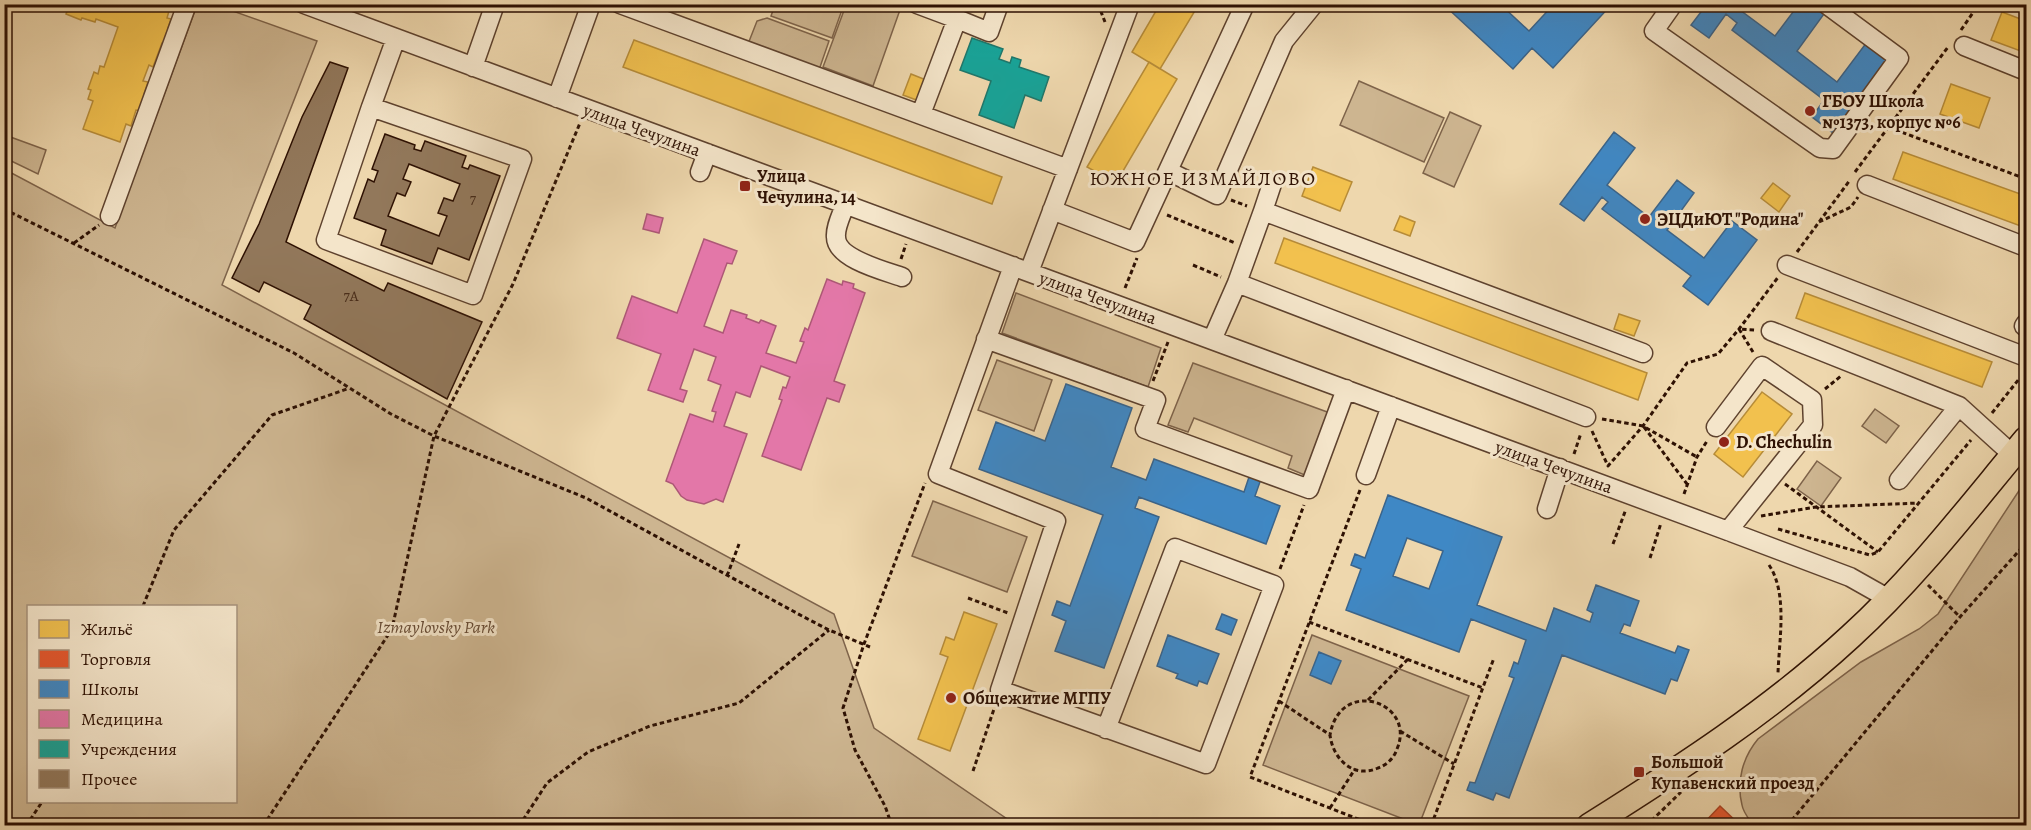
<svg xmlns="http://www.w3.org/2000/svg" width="2031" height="830" font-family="Alegreya,serif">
	<rect width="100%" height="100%" fill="#eed7ad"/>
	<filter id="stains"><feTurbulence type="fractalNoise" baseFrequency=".00333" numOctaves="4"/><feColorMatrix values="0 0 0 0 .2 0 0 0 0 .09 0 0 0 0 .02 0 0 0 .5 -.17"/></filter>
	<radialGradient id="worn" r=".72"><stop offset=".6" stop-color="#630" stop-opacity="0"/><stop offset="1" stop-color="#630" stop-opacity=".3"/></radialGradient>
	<path fill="#cdb590" stroke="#7e634a" stroke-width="1.5" fill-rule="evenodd" d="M836,4l7,3 -11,31 -61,-22 4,-11z
		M197,5h19l101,36 -95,244 612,329 40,114 142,97h-1011l-1,-656 111,59zM28,606h208v196h-208z
		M895,5l6,2 -28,79 -50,-19 23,-62z
		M767,18l62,23 -10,29 -71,-26 9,-23z
		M1359,81l85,37 -20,44 -84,-37z
		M1450,112l31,14 -27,61 -31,-14z
		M5,124l3,2 -3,9 41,15 -8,24 -33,-16z
		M1016,293l145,55 -13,39 -146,-54z
		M997,360l55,20 -18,51 -56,-21z
		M1193,363l137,50 -23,63 -19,-8 4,-12 -98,-38 -6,14 -20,-7z
		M1875,409l24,17 -13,17 -24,-17z
		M1817,461l24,17 -20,28 -24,-17z
		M2026,480v345h-273c-4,-6 -10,-13 -11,-20 -6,-24 1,-48 16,-66l103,-77 58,-33 19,-15z
		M933,501l94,36 -20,55 -95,-36z
		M1312,635l157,61 -50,129 -156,-60z"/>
	<path fill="#f2c14e" stroke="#b78c38" stroke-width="1.5" d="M47,4h124l-4,14 4,1 -3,9 3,1 -6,15 -3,-1 -9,24 -4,-2 -6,16 5,1 -4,12 2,1 -5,16 -5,-1 -5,16 -5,-2 -6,18 -37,-13 10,-28 -5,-2 3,-9 -3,-1 6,-17 4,2 2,-8 4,1 14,-40 -22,-8 -1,3 -13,-4 -1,2 -15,-6 1,-3z
		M1160,4h39l-39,65 -28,-17z
		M2002,12l24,9v32l-35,-13z
		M634,40l368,137 -10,27 -369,-137z
		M1149,62l28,17 -61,104 -29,-16z
		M911,74l15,6 -7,21 -16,-6z
		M1951,84l39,14 -11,30 -39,-14z
		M1903,152l123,44v32l-133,-49z
		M1313,167l39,15 -12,29 -38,-15z
		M1773,183l17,13 -11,16 -18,-14z
		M1400,216l15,6 -5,14 -16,-6z
		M1284,238l363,135 -9,27 -363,-137z
		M1805,293l187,69 -10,25 -186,-69z
		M1619,314l21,7 -6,15 -20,-7z
		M1762,392l30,22 -49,63 -29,-23z
		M964,612l33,12 -47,127 -32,-12 30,-82 -8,-3 6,-17 8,3z"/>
	<path fill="#e4572e" stroke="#ad4221" stroke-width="1.5" d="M1720,806l21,20h-40z"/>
	<path fill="#3f88c5" stroke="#3a648b" stroke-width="1.5" fill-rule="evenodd" d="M1443,4h57l29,27 25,-27h58l-59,64 -21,-20 -19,21z
		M1707,4h31l-2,3 39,29 24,-32h12l13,10 -27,37 40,31 30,-40 22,16 -56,75 -21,-16 12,-17 -92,-70 5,-7 -11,-9 -17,24 -18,-13z
		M1614,132l21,16 -28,37 42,32 28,-37 17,13 -27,37 37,28 28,-37 25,19 -49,65 -25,-19 8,-10 -89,-67 6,-7 -6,-5 -18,24 -24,-17z
		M1066,384l66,24 -21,59 35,13 8,-21 90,33 6,-18 11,5 -6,17 25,10 -14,38 -127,-47 -4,11 24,9 -55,151 -49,-17 11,-30 -14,-6 5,-14 13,5 33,-91 -124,-46 17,-47 49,19z
		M1388,495l114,42 -25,68 69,26 8,-23 36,14 3,-9 -6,-3 9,-25 43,16 -9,25 -6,-2 -4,9 55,20 3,-7 11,4 -12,31 -6,-2 -6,15 -103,-39 -53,143 -13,-5 -3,7 -26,-10 3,-8 5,1 39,-105 -5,-2 5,-14 4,2 8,-24 -55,-21 -12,33 -113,-42 15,-41 -10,-4 4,-11 10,4zM1407,538l36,13 -14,38 -36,-13z
		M1222,614l15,6 -6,15 -15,-6z
		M1168,635l51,19 -12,30 -8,-3 -2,5 -21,-8 2,-4 -21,-8z
		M1319,652l22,9 -10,23 -21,-9z"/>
	<path fill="#e377a8" stroke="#ad5876" stroke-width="1.5" d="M647,214l16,4 -4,15 -16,-4z
		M704,239l33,12 -5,13 -5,-1 -23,63 19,7 8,-23 16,5 -1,3 13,5 2,-3 15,6 -10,27 30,10 8,-21 -4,-1 5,-13 3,2 19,-51 15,6 1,-4 11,3 -1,4 12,5 -31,88 11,4 -6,17 -12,-4 -26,72 -39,-14 20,-56 -3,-1 4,-12 3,1 4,-11 -29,-11 -11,31 -14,-5 -12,34 23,8 -24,68 -7,-3 -12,5 -17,-4 -6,-4 -8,-12 -7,-3 24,-67 23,8 3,-10 -4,-1 9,-26 -13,-5 8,-23 -22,-8 -14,40 7,2 -4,11 -35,-12 13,-36 -44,-16 15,-42 45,17z"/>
	<path fill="#17a398" stroke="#1e776b" stroke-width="1.5" d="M972,38l31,11 -4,10 11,4 2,-6 9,3 -2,7 30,10 -8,24 -16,-6 -11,33 -35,-13 12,-34 -31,-11z"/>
	<path fill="#92785b" stroke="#2e1103" stroke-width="1.5" fill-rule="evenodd" d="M330,62l18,6 -62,174 98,49 4,-8 94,39 -35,77 -143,-80 7,-14 -47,-23 -5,10 -27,-14 27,-54 43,-107z
		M385,134l30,11 -1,4 7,2 4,-10 41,15 -4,11 6,2 2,-4 30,11 -31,84 -31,-12 -6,16 -51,-19 5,-15 -32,-12 14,-39 6,3 4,-11 -6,-2zM409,164l51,20 -7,17 -9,-3 -6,15 9,3 -8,20 -51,-20 9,-23 8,3 6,-14 -8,-3z"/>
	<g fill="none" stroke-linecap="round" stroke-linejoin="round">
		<defs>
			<path id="minor" d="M304,4l1424,527 122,46 39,22
				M620,4l448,165
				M917,4l40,15
				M1673,4l-19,27 166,117 13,1 66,-91 -73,-54
				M1964,46l62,25
				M473,67l22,-63
				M557,98l34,-94
				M371,107l-45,133 147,55 49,-136 -151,-52 25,-69
				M921,114l36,-95 32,13 10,-28
				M1168,171l49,24 67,-154 30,-37
				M700,172l7,-19
				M1867,185l159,62
				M845,205c-3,9 -10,22 -9,32 0,22 49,34 66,40
				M1052,210l83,32 110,-238
				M1263,211l9,-27
				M110,216l77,-212
				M1787,265l239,92
				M1013,266l-75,208 118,47 -56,169 206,74 68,-179 -99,-37 -69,181
				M1029,272l101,-268
				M1237,283l349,134
				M2024,326l2,-3
				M1771,331l188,75 54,49
				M986,339l170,61 -11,29 164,60 37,-100
				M1212,340l25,-57 26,-72 380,142
				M1716,427l46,-61 50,34 1,25 -85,106
				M1366,475l25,-69
				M1899,480l60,-74
				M1547,509l13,-41"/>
			<path id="major" d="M1589,826c92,-58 182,-116 262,-190 65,-59 119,-130 175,-197"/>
		</defs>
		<use href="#minor" stroke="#5e422e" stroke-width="21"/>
		<use href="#major" stroke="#2e1103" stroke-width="27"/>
		<path stroke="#2e1103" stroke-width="3" stroke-dasharray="4.5 3" stroke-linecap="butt" d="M557,4l14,6
			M1098,4l7,18
			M2022,4l4,3
			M4,20l6,-16
			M1961,30l18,-26
			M1888,127l138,52
			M1855,172l93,-125
			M1231,200l16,6
			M4,209l290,144 97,61 43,22 152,62 216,118 27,14 41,17
			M1167,215l68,28
			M1819,222l32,-15 7,-10
			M74,243l25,-18
			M1797,252l53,-72
			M901,259l5,-15
			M1193,265l28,12
			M1125,288l12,-30
			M1753,352l-14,-23 16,1
			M1153,381l15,-39
			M1825,389l16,-13
			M1992,413l31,-39
			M1602,419l41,7 54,31
			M1644,427l43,57
			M1592,431l16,35 35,-40 44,-63 31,-9 21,-25 40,-53
			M1574,454l7,-21
			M1785,484l93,68
			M1360,490l-110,287 126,49
			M1684,494l13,-37 10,-16
			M1761,516l55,-9 103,-4
			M1778,529l92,26 8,-3 93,-112
			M1613,544l13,-35
			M1650,558l11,-35
			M1769,565c19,28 10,76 9,108
			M1280,569l24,-64
			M727,576l12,-32
			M1928,585l32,32
			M968,598l40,15
			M143,606l31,-76 98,-115 75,-26
			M1309,622l174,66
			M1368,700l40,-41
			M1279,701l51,34c3,24 23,44 48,33 9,-3 16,-10 19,-19 20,-47 -57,-73 -67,-14
			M1400,731l54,33
			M973,771l22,-65
			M1330,808l25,-39
			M26,826l16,-24
			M263,826l129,-197 42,-193 79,-152 67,-161
			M519,826l28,-43 41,-31 62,-26 89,-23 90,-73
			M892,826l-7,-20 -30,-56 -12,-42 21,-64 61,-161
			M1431,826l63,-168
			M1646,826l35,-34
			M1787,826l173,-209 66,-74"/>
		<use href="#minor" stroke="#f4e5ca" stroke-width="18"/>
		<use href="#major" stroke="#eed7ad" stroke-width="24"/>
	</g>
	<g fill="#8f2418" stroke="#f4e5ca" stroke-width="2">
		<circle cx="1810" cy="111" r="6"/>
		<rect x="739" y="180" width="12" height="12" rx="3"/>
		<circle cx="1645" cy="219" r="6"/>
		<circle cx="1724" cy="442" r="6"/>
		<circle cx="951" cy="698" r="6"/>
		<rect x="1633" y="766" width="12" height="12" rx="3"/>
	</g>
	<g text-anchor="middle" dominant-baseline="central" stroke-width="6" stroke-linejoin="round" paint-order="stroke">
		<g font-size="15" fill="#472b19">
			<text x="473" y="199">7</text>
			<text x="351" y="296">7А</text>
		</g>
		<g font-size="18" font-weight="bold" fill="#2e1103" stroke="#f4e5ca" text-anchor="start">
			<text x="1822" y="101">ГБОУ Школа<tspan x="1822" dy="21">№1373, корпус №6</tspan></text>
			<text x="757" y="176">Улица<tspan x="757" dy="21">Чечулина, 14</tspan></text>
			<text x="1657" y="219">ЭЦДиЮТ "Родина"</text>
			<text x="1736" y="442">D. Chechulin</text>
			<text x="963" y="698">Общежитие МГПУ</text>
			<text x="1651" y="762">Большой<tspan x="1651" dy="21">Купавенский проезд</tspan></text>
		</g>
		<g font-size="18" fill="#2e1103" stroke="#f4e5ca">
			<text transform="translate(642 130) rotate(20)">улица Чечулина</text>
			<text transform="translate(1098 298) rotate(20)">улица Чечулина</text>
			<text transform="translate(1554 467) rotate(20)">улица Чечулина</text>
		</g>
		<g font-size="18" font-style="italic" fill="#664a34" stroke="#f4e5ca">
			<text x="436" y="627">Izmaylovsky Park</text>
		</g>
		<g font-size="20" letter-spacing="1.5" fill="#2e1103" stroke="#f4e5ca">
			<text x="1203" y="178">ЮЖНОЕ ИЗМАЙЛОВО</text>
		</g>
	</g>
	<rect width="2031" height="830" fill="none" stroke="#eed7ad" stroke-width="24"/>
	<rect x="6" y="6" width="2019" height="818" fill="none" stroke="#2e1103" stroke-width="3"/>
	<rect x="12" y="12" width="2007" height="806" fill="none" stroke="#2e1103" stroke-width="1.5"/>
	<rect x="27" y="605" width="210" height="198" fill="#f4e5ca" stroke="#a5907a" stroke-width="1.5"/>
	<rect x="39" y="620" width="30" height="18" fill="#f2c14e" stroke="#a5907a" stroke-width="1.5"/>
	<text x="81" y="635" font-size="18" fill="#2e1103">Жильё</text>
	<rect x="39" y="650" width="30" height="18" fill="#e4572e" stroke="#a5907a" stroke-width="1.5"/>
	<text x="81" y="665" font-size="18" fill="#2e1103">Торговля</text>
	<rect x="39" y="680" width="30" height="18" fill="#3f88c5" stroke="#a5907a" stroke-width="1.5"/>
	<text x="81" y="695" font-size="18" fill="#2e1103">Школы</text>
	<rect x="39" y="710" width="30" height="18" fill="#e377a8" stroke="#a5907a" stroke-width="1.5"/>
	<text x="81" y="725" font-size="18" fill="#2e1103">Медицина</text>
	<rect x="39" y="740" width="30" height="18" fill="#17a398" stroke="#a5907a" stroke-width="1.5"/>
	<text x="81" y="755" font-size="18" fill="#2e1103">Учреждения</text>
	<rect x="39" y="770" width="30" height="18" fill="#92785b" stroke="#a5907a" stroke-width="1.5"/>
	<text x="81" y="785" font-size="18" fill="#2e1103">Прочее</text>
	<rect width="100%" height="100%" filter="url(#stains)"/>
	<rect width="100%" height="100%" fill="url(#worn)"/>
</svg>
